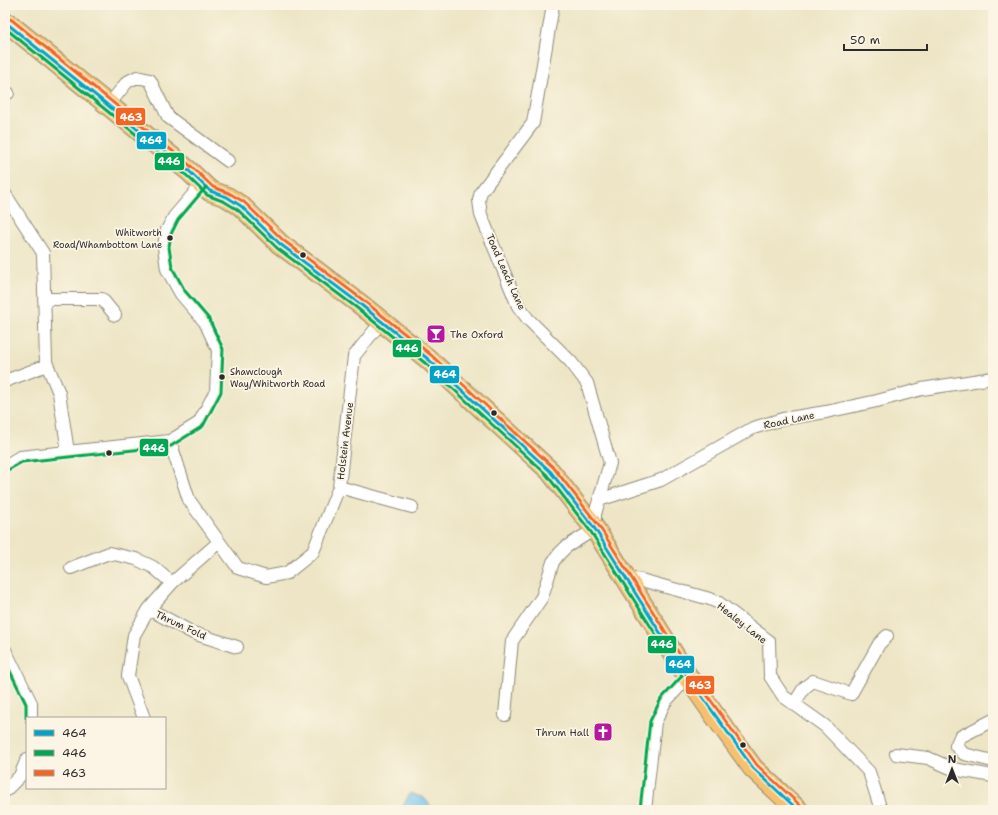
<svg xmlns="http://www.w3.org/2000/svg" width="998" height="815" font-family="'Shantell Sans',sans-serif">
	<rect width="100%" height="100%" fill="#fcf5e5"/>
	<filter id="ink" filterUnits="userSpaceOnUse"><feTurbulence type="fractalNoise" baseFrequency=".025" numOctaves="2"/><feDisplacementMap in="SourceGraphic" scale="8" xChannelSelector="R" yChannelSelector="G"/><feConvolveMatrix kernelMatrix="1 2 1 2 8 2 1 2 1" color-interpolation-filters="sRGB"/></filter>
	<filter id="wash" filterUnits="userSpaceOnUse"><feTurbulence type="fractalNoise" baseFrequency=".012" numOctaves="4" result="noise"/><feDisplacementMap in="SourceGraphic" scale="16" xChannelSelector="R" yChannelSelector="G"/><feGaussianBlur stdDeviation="0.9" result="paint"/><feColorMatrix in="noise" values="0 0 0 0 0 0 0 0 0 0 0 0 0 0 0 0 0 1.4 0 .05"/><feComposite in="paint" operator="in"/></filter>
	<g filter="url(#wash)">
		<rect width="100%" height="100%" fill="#ede5c5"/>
		<path fill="#71c1ec" stroke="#4e768c" d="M410,793l14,5 10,12h-33z"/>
	</g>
	<g filter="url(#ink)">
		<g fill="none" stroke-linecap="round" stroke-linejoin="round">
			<defs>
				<path id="street" d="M5,92l3,1
					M108,106l19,-24 10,-5 13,3 18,37 60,44
					M5,194l38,59 3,109 13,31 9,59
					M44,299h58l13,16
					M5,377l3,3 39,-15
					M170,441l19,59 49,68 28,9 21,-4 26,-21 26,-65 15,-131 28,-35
					M5,466l15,-9 150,-16 29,-18 17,-32 2,-41 -13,-28 -24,-28 -14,-25 -3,-22 2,-15 8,-15 28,-33
					M339,487l73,20
					M599,500l62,-20 92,-52 30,-9 43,-7 51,-11 45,-12 71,-11
					M71,568l38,-15 27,6 17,8 19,16
					M627,578l14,2 69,19 9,4 50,38 1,35 13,20 42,30 44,46 12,38
					M149,609l44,24 44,14
					M5,650l26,53v15
					M794,704l10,-16 9,-7 38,13 28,-50 8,-8
					M505,715l7,-74 30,-44 11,-35 6,-8 7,-7 29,-18v-15l15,-51 -23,-80 -16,-21 -43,-43 -10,-13 -37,-91 -2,-15 2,-8 52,-69 20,-118
					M144,718l-16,-42 6,-41 15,-26 23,-26 47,-41
					M993,720l-33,17 -4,9 8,8 29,7
					M896,754l32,4 25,11 40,7
					M5,791l15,-15 7,-17
					M645,810l10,-88 10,-20 23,-25"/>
				<path id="primary" d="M5,22l4,2 180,147 21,20 17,6 14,9 39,38 80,60 68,55 122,112 45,58 93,148 25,36 40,55 45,42"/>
			</defs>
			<use href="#street" stroke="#8c8878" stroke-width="14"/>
			<use href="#primary" stroke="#8c8878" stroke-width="22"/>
			<use href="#street" stroke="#fff" stroke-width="12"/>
			<use href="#primary" stroke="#f7c06c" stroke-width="20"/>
			<defs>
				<path id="bus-1" d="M5,22l184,149 21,20 17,6 14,9 39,38 80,60 68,55 122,112 45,58 93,148 65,91 45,42"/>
				<path id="bus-2" d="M5,28l181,147 21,20 18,7 13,8 39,38 80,60 68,55 121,111 45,58 91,144 -21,23 -11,22 -10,88
					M8,470l14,-8 149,-16 32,-20 18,-34 2,-43 -14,-30 -24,-28 -13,-24 -3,-20 2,-13 7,-14 28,-33
					M5,661l21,43v14"/>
				<path id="bus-3" d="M7,18l5,2 180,147 21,20 16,6 15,9 39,38 80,60 68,55 123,113 45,58 93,148 65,91 44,41"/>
			</defs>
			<use href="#bus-1" stroke="#fcf5e5" stroke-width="6"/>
			<use href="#bus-2" stroke="#fcf5e5" stroke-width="6"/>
			<use href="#bus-3" stroke="#fcf5e5" stroke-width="6"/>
			<use href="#bus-1" stroke="#02a3c6" stroke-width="3"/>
			<use href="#bus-2" stroke="#00a651" stroke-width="3"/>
			<use href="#bus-3" stroke="#f26522" stroke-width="3"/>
		</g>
	</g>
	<defs>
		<symbol id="bar-square" viewBox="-11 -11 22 22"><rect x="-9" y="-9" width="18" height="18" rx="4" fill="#b5179e" stroke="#fcf5e5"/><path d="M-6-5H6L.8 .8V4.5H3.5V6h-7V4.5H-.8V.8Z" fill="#fff"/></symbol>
		<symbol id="church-square" viewBox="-11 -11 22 22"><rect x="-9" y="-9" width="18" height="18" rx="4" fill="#b5179e" stroke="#fcf5e5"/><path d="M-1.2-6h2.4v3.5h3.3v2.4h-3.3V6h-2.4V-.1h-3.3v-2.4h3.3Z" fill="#fff"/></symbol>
	</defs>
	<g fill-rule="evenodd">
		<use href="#bar-square" x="425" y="323" width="22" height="22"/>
		<use href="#church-square" x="592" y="721" width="22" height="22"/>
	</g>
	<g fill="#2b2b2b" stroke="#fcf5e5" stroke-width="1.5">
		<circle cx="170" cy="238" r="3.5"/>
		<circle cx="303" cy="255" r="3.5"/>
		<circle cx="222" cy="377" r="3.5"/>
		<circle cx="494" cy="413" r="3.5"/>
		<circle cx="109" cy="453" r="3.5"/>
		<circle cx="743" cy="745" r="3.5"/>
	</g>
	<g text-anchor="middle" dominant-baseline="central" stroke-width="3.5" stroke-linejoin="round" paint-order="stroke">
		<g font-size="9" fill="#2b2b2b" stroke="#fcf5e5" text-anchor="end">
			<text x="162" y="233">Whitworth<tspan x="162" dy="12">Road/Whambottom Lane</tspan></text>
			<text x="230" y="372" text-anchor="start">Shawclough<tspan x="230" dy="12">Way/Whitworth Road</tspan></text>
		</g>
		<g font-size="10" fill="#2b2b2b" stroke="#fcf5e5">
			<text transform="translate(506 272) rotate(66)">Toad Leach Lane</text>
			<text transform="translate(789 420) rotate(-12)">Road Lane</text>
			<text transform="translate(345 441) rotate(-83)">Holstein Avenue</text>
			<text transform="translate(742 623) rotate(38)">Healey Lane</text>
			<text transform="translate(181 625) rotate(25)">Thrum Fold</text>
		</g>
		<g font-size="10" fill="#2b2b2b" stroke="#fcf5e5" text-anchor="start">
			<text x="450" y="334">The Oxford</text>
			<text x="589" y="732" text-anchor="end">Thrum Hall</text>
		</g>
	</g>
	<g stroke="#fcf5e5" stroke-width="1.5">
		<rect x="115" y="107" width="31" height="19" rx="4" fill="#f26522"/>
		<rect x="136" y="131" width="31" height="19" rx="4" fill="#02a3c6"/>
		<rect x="154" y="152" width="31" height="19" rx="4" fill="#00a651"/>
		<rect x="392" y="339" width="30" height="19" rx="4" fill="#00a651"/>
		<rect x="429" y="365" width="31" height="19" rx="4" fill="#02a3c6"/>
		<rect x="139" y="438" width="30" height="19" rx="4" fill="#00a651"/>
		<rect x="647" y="635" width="30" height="19" rx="4" fill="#00a651"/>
		<rect x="665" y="655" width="30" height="19" rx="4" fill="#02a3c6"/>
		<rect x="685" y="675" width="30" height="20" rx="4" fill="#f26522"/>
	</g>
	<g font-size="11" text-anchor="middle" font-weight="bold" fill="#fff">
		<text x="131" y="121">463</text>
		<text x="151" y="144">464</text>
		<text x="169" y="165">446</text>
		<text x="407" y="352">446</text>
		<text x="445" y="378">464</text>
		<text x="154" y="452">446</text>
		<text x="662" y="648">446</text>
		<text x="680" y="668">464</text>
		<text x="700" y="689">463</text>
	</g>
	<rect width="998" height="815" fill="none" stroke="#fcf5e5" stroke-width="20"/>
	<rect x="26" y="717" width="140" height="72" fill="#fcf5e5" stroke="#a8a49b"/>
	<rect x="34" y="730" width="20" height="6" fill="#02a3c6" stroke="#a8a49b"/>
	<text x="62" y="737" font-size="12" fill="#2b2b2b">464</text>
	<rect x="34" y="750" width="20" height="6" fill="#00a651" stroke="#a8a49b"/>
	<text x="62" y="757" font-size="12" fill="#2b2b2b">446</text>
	<rect x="34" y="770" width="20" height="6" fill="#f26522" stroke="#a8a49b"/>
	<text x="62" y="777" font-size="12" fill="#2b2b2b">463</text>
	<g transform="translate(952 769)" stroke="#fcf5e5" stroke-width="3" paint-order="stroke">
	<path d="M0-3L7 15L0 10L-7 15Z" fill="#2b2b2b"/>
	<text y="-6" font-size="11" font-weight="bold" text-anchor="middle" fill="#2b2b2b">N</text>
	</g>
	<path d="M844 44v6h83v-6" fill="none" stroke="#2b2b2b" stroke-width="2"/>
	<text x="850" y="44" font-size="12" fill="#2b2b2b" stroke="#fcf5e5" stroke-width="3" paint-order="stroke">50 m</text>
</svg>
